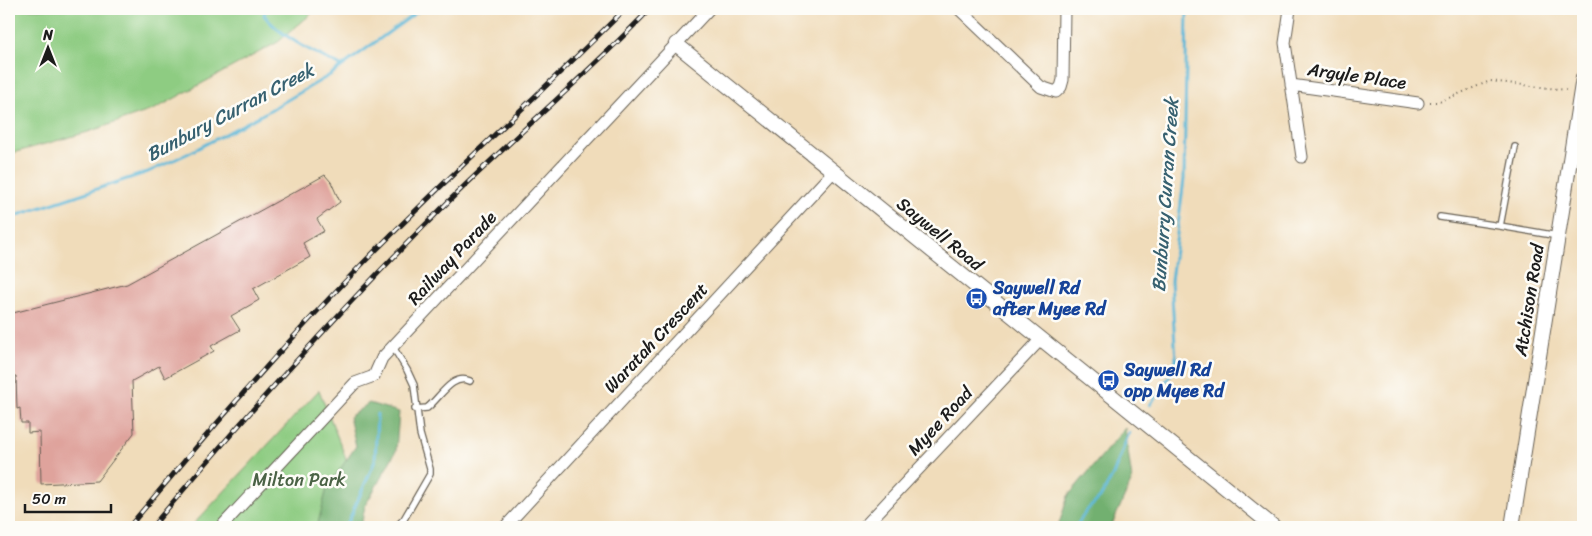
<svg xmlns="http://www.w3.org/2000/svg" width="1592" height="536" font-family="Sriracha,sans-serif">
	<rect width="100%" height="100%" fill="#fdfcf7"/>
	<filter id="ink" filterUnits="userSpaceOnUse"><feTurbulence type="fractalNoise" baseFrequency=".02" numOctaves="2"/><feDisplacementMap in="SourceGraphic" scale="10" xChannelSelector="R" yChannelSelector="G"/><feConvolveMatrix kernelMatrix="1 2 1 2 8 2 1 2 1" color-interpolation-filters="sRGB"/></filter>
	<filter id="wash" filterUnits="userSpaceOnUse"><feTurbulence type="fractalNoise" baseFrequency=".0096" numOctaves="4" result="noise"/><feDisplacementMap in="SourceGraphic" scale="20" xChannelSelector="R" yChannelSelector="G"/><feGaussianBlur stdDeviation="1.12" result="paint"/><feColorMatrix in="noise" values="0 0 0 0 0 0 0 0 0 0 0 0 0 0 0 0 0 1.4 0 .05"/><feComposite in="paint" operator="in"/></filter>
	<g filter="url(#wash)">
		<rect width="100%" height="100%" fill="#f0dcba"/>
		<path fill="#8ecc82" stroke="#55744f" d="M9,9h308l-39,33 -123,67 -67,23 -79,22z
			M319,390l28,71 -7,66h-149z"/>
		<path fill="#72b070" stroke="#476646" d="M369,403l30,9 -3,39 -31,55 -4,21h-44l10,-39 29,-42 -7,-29z
			M1125,428l7,52 -21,47h-53l10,-31z"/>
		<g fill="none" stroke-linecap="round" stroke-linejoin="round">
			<path stroke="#59b6d7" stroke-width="3" d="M266,9l-2,6c16,22 53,39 77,51
				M9,218l139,-46 39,-18 78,-41 65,-38 91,-66
				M1150,405l21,-31 5,-14 -5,-79 13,-102 3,-170
				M346,527l29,-66 2,-47
				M1076,527l10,-16 14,-13 13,-23 16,-42"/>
		</g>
		<g id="blocks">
			<path fill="#dfa39c" d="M325,175l6,7 9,20 -23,17 7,12 -21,12 7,14 -57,32 6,11 -28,16 9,14 -29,16 3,5 -49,27 -6,-12 -27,15 2,52 -37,48 -56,3 -1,-52 -12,1v-10h-7l-1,-15 -3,1 -1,-33h-7v-62l118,-30z"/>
		</g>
	</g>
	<g filter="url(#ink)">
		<use href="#blocks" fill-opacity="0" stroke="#665f53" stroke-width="1"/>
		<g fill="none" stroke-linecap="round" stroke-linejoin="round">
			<defs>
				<path id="service" d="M1515,147l-15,79 58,10
					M1440,217l60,9
					M393,347l14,23 7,15 6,49 10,35v5l-26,45 -8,8
					M415,409l12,-1c13,-10 25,-35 43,-27"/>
				<path id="minor" d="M959,9l82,78 15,5 5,-5 2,-7 1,-71
					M1290,9l-5,34 17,114
					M1291,85l127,18
					M221,527l134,-144 19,-7 8,-18 327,-349
					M505,527l328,-355
					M864,527l177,-188"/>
				<path id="tertiary" d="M676,44l598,483
					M1512,527l71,-449"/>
			</defs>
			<use href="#service" stroke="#665f53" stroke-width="8"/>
			<use href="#minor" stroke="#665f53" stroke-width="13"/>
			<use href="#tertiary" stroke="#665f53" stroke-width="16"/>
			<path stroke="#665f53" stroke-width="2" stroke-dasharray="1 4" stroke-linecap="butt" d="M1430,102h9l51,-21 76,9"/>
			<use href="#service" stroke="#fff" stroke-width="5.5"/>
			<use href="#minor" stroke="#fff" stroke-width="11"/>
			<use href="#tertiary" stroke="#fff" stroke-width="14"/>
			<defs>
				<path id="rail" d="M129,527c78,-94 158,-187 244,-274 82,-83 169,-161 252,-244
					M152,527c93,-111 190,-220 293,-322 67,-67 140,-128 205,-196"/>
			</defs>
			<use href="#rail" stroke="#1c1c1c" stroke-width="5"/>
			<use href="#rail" stroke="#fdfcf7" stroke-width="3" stroke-dasharray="9" stroke-linecap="butt"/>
		</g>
	</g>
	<defs>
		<symbol id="bus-disc" viewBox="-11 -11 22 22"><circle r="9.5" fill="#1a4fb4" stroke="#fdfcf7"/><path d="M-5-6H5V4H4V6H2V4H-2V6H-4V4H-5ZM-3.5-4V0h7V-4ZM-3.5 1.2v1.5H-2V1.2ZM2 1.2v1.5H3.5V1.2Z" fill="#fff"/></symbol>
	</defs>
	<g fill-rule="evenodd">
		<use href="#bus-disc" x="964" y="286" width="25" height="25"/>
		<use href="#bus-disc" x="1096" y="368" width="25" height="25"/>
	</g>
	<g text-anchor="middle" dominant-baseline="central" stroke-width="5" stroke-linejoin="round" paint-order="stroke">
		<g font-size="18" fill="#1c1c1c" stroke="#fdfcf7">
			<text transform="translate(1357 76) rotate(8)">Argyle Place</text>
			<text transform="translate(940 234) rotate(39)">Saywell Road</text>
			<text transform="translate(452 258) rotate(-47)">Railway Parade</text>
			<text transform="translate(1529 300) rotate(-81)">Atchison Road</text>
			<text transform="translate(656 338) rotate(-47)">Waratah Crescent</text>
			<text transform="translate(940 421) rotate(-47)">Myee Road</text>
		</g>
		<g font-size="18" font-weight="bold" fill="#164399" stroke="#fdfcf7" text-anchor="start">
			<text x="993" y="288">Saywell Rd<tspan x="993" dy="21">after Myee Rd</tspan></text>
			<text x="1124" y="370">Saywell Rd<tspan x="1124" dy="21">opp Myee Rd</tspan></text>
		</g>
		<g font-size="18" fill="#4a6245" stroke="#fdfcf7">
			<text x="299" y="480">Milton Park</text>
		</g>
		<g font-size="19" font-style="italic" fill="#376170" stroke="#fdfcf7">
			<text transform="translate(230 112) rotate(-28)">Bunbury Curran Creek</text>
			<text transform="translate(1165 195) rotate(-86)">Bunburry Curran Creek</text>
		</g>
	</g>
	<rect width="1592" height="536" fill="none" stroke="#fdfcf7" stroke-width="30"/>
	<g transform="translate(48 48)" stroke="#fdfcf7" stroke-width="4" paint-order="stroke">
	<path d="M0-4L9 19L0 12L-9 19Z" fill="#1c1c1c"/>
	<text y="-8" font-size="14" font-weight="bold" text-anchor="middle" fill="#1c1c1c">N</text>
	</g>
	<path d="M25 504v8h86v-8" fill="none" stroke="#1c1c1c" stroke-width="2.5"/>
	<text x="32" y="504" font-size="15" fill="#1c1c1c" stroke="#fdfcf7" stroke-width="4" paint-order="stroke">50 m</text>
</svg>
